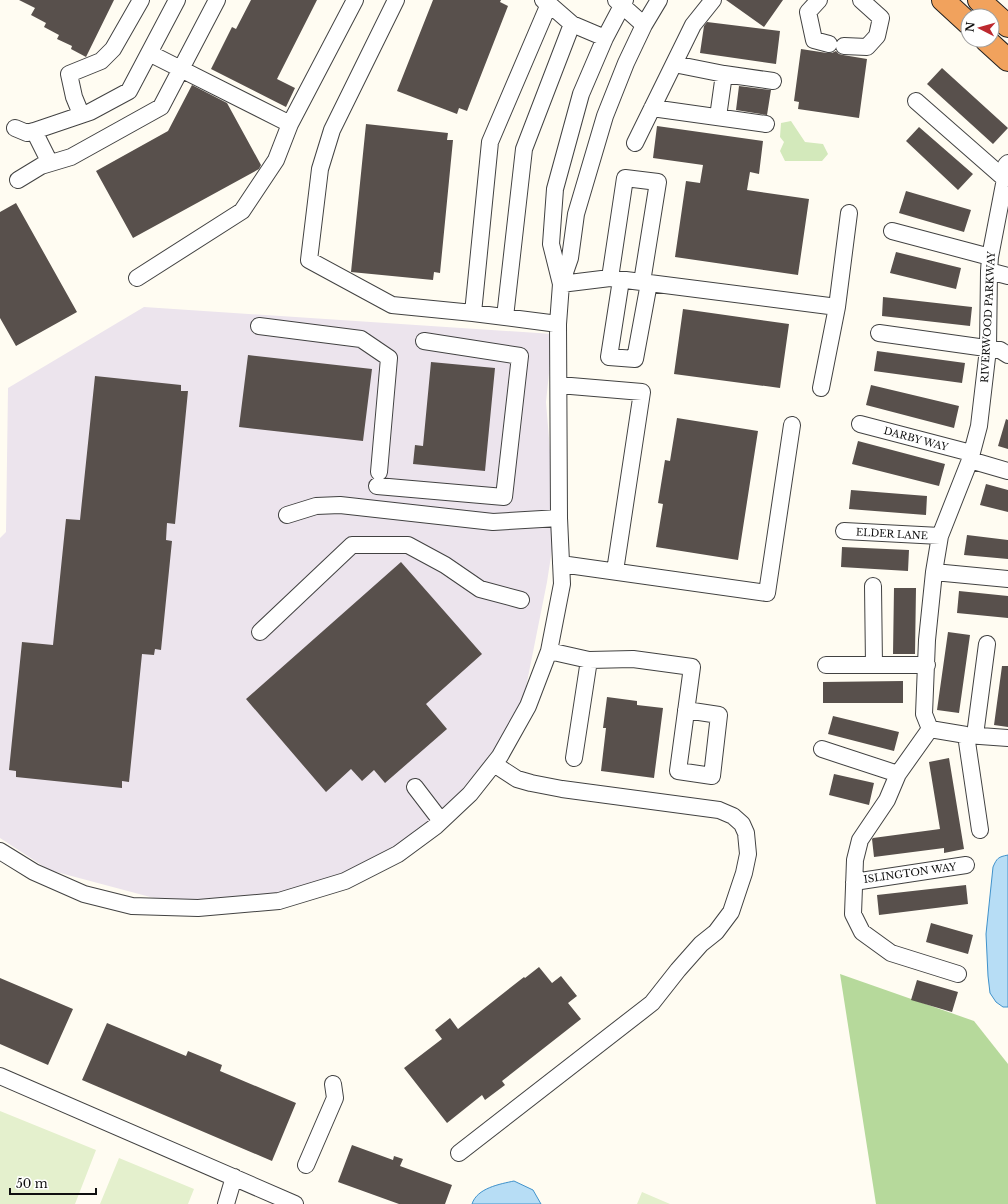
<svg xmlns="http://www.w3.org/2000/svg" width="1008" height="1204" font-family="'Libre Baskerville',serif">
	<rect width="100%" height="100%" fill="#fffcf2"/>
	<path fill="#ece4ed" d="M144,307l409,27 -7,68 10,122 -9,58 -27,135 -55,69 -32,39 -34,34 -134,44 -111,-5 -105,-28 -49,-32v-300l6,-6 2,-144z"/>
	<path fill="#d3e9bb" d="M791,121l14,21 18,2 5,10 -6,7h-37l-5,-10 4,-9 -4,-5 1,-14z"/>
	<path fill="#b6d99b" d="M840,974l134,47 34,43v140h-132z"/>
	<path fill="#e4f0cd" d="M0,1111l96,39 -21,54h-75z
		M119,1158l75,31 -6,15h-88z
		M642,1192l28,12h-33z"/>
	<path fill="#b7ddf5" stroke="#4092cb" d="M1008,855v152h-5l-7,-5 -6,-9 -2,-17 -2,-42 7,-67c4,-9 5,-10 15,-12z
		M514,1181l19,9 8,14h-69c5,-16 28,-20 42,-23z"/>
	<path fill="#58504c" d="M19,0h95l-28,57 -15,-8 1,-3 -15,-7 2,-4 -15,-8 2,-4 -15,-8 4,-7z
		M251,0h66l-40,79 18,9 -9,19 -75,-38 21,-42 4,2z
		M433,0h68l-1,2 8,4 -41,105 -8,-3 -2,6 -60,-23z
		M726,0h57l-19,27z
		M707,22l73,9 -4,33 -76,-11 4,-27z
		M801,49l26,4h5l4,-2 3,3 4,1 24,4 -8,59 -61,-9 1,-7 -5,-1z
		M942,68l66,60 -15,16 -66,-60z
		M192,85l35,18 34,62 -2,4 -126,69 -37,-67 72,-40z
		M739,86l32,4 -4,25 -31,-5z
		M366,124l82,9 -1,7h6l-13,133 -6,-1 -1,8 -82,-8z
		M657,126l106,15 -4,33 -9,-2 -3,18 62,9 -11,76 -123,-18 11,-76 14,2 3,-18 -50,-7z
		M919,127l54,47 -15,16 -52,-49z
		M906,191l65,19 -7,22 -65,-19z
		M16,203l61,109 -61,34 -16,-28v-106z
		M896,252l65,16 -5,21 -66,-16z
		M883,297l89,10 -2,19 -88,-10z
		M683,309l106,15 -9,64 -106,-14z
		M877,351l88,12 -3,20 -88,-12z
		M248,355l124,14 -9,72 -124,-14z
		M431,362l64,6 -10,103 -72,-7 2,-19 8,1z
		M95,376l86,9v6h7l-13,133 -8,-1 -1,17 6,1 -11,109 -6,-1 -1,6 -12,-1 -13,128 -7,-1v7l-106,-11v-6l-7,-1 13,-128 31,3 13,-126 14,1z
		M871,385l88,21 -5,22 -88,-23z
		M677,418l81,13 -20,129 -82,-13 7,-43 -5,-1 7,-43 5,1z
		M1006,419l2,1v29l-10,-3z
		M858,441l87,23 -6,22 -87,-22z
		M986,484l22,6v22l-28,-7z
		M851,490l76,6 -1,19 -77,-6z
		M967,535l41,5v19l-44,-4z
		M842,547l67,3 -1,21 -67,-4z
		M401,562l81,92 -56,50 21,25 -62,54 -11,-13 -12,11 -11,-12 -25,23 -80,-93z
		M894,588h22l-1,66h-22z
		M959,591l49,5v22l-51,-5z
		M948,632l22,3 -11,78 -22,-3z
		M1002,666h6v61l-14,-2z
		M903,681v22h-80v-21z
		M607,697l30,4v4l26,3 -9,70 -53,-7 5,-43h-3z
		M833,716l66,16 -5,19 -66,-17z
		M949,758l15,91 -20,4v-5l-70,9 -2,-18 1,-1 67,-9 -11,-67z
		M834,774l40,9 -5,22 -40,-10z
		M966,885l2,19 -89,11 -2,-20z
		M931,923l42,12 -5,19 -42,-12z
		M539,967l13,16 9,-7 16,20 -9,7 13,16 -79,62 3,4 -20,15 -3,-5 -35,28 -43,-55 38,-29 -7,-9 15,-12 8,11 66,-52 1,1z
		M0,978l73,31 -25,56 -48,-21z
		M917,980l41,12 -6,20 -41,-12z
		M107,1023l79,33 2,-5 34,14 -2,6 76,32 -24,58 -190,-81z
		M352,1145l41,15 1,-4 9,3 -3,7 52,19 -7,19h-46l-61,-22z"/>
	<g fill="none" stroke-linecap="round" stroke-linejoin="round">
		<defs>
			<path id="minor" d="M396,0l-64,130 -12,39 -11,91 83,45 81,8
				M543,0l6,4 -59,138 -17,171 85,11
				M616,0l28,25
				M819,0l-11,12 6,28 15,4
				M572,24l33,14
				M844,46l23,1 10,-11 4,-18 -20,-18
				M149,53l141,71
				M674,64l50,10 -6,43
				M724,74l49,7
				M916,101l89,78
				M652,108l114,16
				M81,114l-7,-17 -5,-23 32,-13 12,-12 28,-49
				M15,128l12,5 7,-2 16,32
				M34,131l56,-19 39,-21 48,-91
				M635,143l58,-118 20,-25
				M18,180l23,-14 30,-9 90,-50 56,-107
				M892,231l98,26
				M989,271l19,5
				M137,278l105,-67 34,-51 14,-36 65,-124
				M610,278l15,-100 33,4 -16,100
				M621,280l-12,77 26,2 14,-76
				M561,284l49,-6 227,29 12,-94
				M561,284l-10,-40 4,-55 26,-95 24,-56 20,-38
				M505,317l19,-168 48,-125 -23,-20
				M259,326l102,13 28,19 -10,114
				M879,333l121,17 8,5
				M559,385l83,7 -27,179
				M821,388l16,-81
				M860,424l111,29
				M970,460l38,11
				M377,486l127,11 16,-141 -96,-15
				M287,515l29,-9 24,-1 153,17 66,-4
				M844,531l96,5
				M561,564l206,29 25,-168
				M934,572l74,7
				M873,586l1,79
				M260,632l92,-87h56l37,20 35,24 41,11
				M549,651l40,9 -15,98
				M589,660l44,-1 59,8 -14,104 34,5 7,-61 -33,-5
				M826,665h101
				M930,729l-6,-15 3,-74 7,-68 6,-36 30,-76 9,-34 9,-77 1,-78 1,-14 15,-78 1,-14 2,-2
				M930,729l-32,45 -11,26 -27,40 -5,20 -2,54 9,18 29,21 67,21
				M930,729l36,6 42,3
				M966,735l14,95
				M975,735l12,-91
				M822,749l76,25
				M415,787l26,34
				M0,851l34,21 50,22 48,12 66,2 81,-7 66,-20 53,-27 38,-28 34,-32 30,-38 28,-50 21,-55 13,-67 -3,-66 -1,-194 3,-40 9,-26 6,-44 29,-98 21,-53 18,-38 15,-25
				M854,882l112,-17
				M0,1076l295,128
				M459,1153l193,-150 26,-33 23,-26 15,-12 15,-20 13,-39 4,-19 -2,-21 -4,-9 -9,-8 -14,-6 -157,-21 -31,-6 -14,-4 -23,-15
				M306,1165l29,-67 -2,-14
				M226,1204l8,-27"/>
			<path id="highway" d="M943,0l25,23
				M979,0l29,26
				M986,40l22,20"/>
		</defs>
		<use href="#minor" stroke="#424242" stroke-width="18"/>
		<use href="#highway" stroke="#202020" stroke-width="24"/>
		<use href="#minor" stroke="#fff" stroke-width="16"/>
		<use href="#highway" stroke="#f1a25d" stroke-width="22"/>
	</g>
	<g text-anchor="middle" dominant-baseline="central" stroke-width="4" stroke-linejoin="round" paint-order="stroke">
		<g font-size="10" fill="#0f0f0f" stroke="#fff">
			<text transform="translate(988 317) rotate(-87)">RIVERWOOD PARKWAY</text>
			<text transform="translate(916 439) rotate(15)">DARBY WAY</text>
			<text transform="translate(892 534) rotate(3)">ELDER LANE</text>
			<text transform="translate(910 873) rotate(-8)">ISLINGTON WAY</text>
		</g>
	</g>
	<g transform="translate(980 28) rotate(276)"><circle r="19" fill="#ffffff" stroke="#9f9f9f"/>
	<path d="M0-3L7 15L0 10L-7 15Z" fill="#bd292f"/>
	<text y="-6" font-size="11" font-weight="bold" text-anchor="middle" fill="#0f0f0f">N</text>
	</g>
	<path d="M10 1188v6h86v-6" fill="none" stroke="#0f0f0f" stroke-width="2"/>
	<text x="16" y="1188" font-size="12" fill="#0f0f0f" stroke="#ffffff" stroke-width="3" paint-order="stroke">50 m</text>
</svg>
